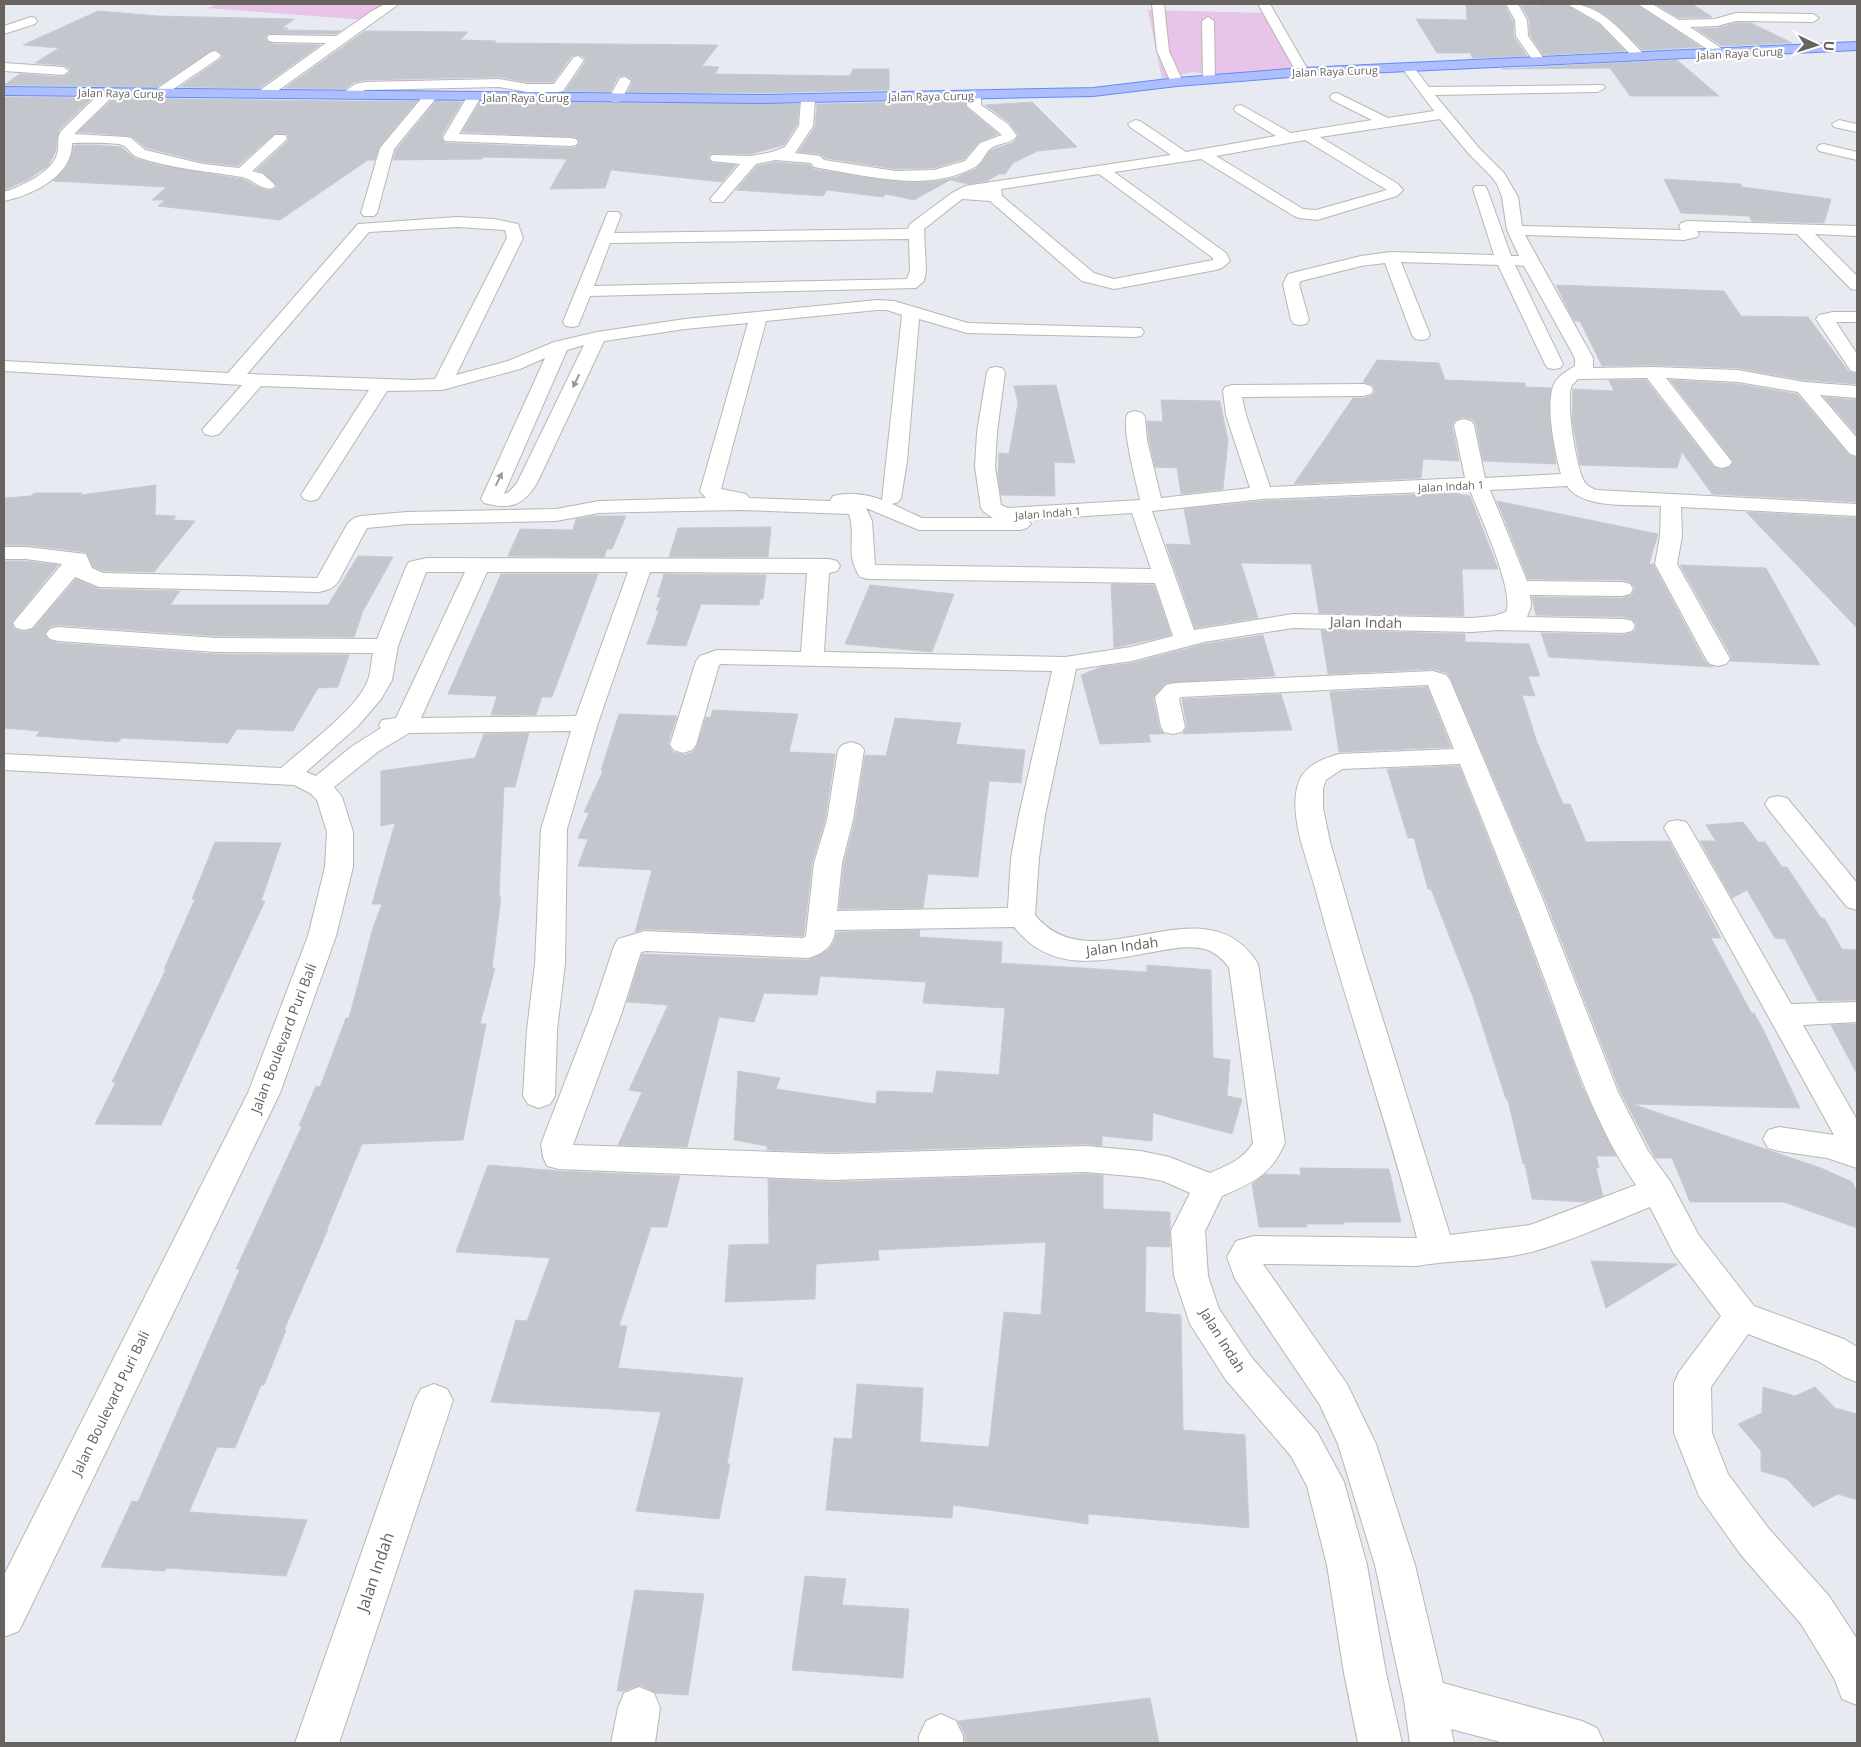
<svg xmlns="http://www.w3.org/2000/svg" width="1861" height="1747" font-family="'Open Sans',sans-serif">
	<rect width="100%" height="100%" fill="#e7eaf1"/>
	<path fill="#e7c4e8" d="M217,4h184l-35,16 -158,-12z
		M1148,10l119,3 35,62 -72,3 -37,-6 -31,7z"/>
	<path fill="#c3c6cc" stroke="#c5cbd6" d="M1466,4h38l9,17 1,16 13,19 -54,2 -3,-5h-33l-21,-34 51,1z
		M1539,4h26l34,20 26,27 -82,4 -13,-20 -1,-16 -8,-14 18,1z
		M1582,4h54l65,43 -58,3 -32,-31 -10,-7z
		M1655,4h37l20,13 -33,1z
		M98,11l59,5 137,3 -12,9h6l-3,2 56,1 -6,3h-68l-2,5 8,5 47,1 -60,43 -80,-1 41,-28 2,-4 -8,-6 -58,38 -153,-2 16,-11 43,3 7,-4v-4l-7,-4 -28,-2 24,-15 -36,-3z
		M1736,23h15l41,20 -70,3 -26,-17 21,-1z
		M365,31l103,1 -8,8 36,1 -3,2 225,2 -16,21 17,1 -4,7 135,2 3,-7h36v21l-130,3 -131,-1 5,-11 -8,-6 -7,2 -8,15 -45,-1 21,-30 -1,-3 -7,-4 -6,2 -19,26h-26l-28,-5 -134,3 -11,2 -9,7 -60,-1z
		M1677,60l42,36h-89l-20,-28 -108,1z
		M4,97l88,1 -33,32 -4,23 -7,13 -21,14 -23,10z
		M114,98l234,3h69l-38,46 -4,13h-7l-88,60 -122,-14 7,-6h-13l14,-13 -113,-6 14,-15 5,-11 2,-10h24l23,2 15,12 26,7 80,13 23,11h8l4,-4 -13,-13 -8,-3 31,-28 2,-3 -2,-5h-13l-36,32 -35,-4 -57,-14 -15,-12 -53,-4z
		M436,101l26,1 -21,35 4,6 126,5 5,-1 4,-4 -4,-6 -114,-5 18,-30 319,2 -2,21 -13,20 -33,9h-41l-2,5 4,4 24,2 -14,17 -111,-12 -6,18 -55,1 17,-30 -84,-2 -1,2 -89,1 3,-10z
		M965,101l1,6 32,27 -19,8 -15,17 -30,9 -38,1 -71,-11 -5,-4 -22,-2 17,-25 2,-23z
		M1032,102l45,45 -39,4 -25,12 -8,11h-6l-12,7 -19,3 -18,-4 -36,20 -28,-6 -3,3 -56,-7 -4,6 -87,-6 21,-24 18,-4 35,3 4,4 5,1 79,12 40,-1 19,-4 19,-8 15,-19 21,-7 7,-7 -10,-14 -24,-17z
		M1664,179l77,5 1,3 89,12 -7,24 -72,-2 -3,-5 -68,-3z
		M1556,285l168,6 17,25 67,1 41,55 8,2v10l-53,-4 -66,-12 -86,-3 -50,1 -22,-45h-6z
		M1377,360l62,3 6,17 80,3 1,4 25,1 -2,28 7,48 -73,-3 -7,-37 -4,-5 -9,-2 -7,3 -4,5 7,36 -36,-2 -2,19 -127,6 59,-86h12l8,-3 2,-4 -2,-6 -10,-3z
		M1609,380h37l68,87 7,3 9,-3 3,-6 -63,-81 68,4 59,10 52,61 8,3v44l-145,-8 -30,-42 -5,16 -97,-3 -8,-47 1,-29 41,2z
		M1056,385l19,78 -21,-1 1,34 -54,-1 -3,-19 1,-23 10,1 9,-51 -4,-17z
		M1824,397l33,3v35z
		M1161,400l59,1 8,40 -5,48 -42,5 -4,-26 -22,-1 -6,-27 -2,-19 16,1z
		M156,485l-1,30 21,1 -3,4 22,1 -41,51 -51,-1 -10,-4 -7,-15 -60,-7h-22v-47l27,-2 3,-3h48l-2,2z
		M1453,493l17,3 28,73h-36l2,47 -145,-3 -8,-49 -70,-1 17,55 -63,10 -29,-84 25,1 -7,-36 78,-8z
		M1497,501l161,33 -9,30h4l51,96 5,5 4,2 -164,-10 -8,-24 83,2 10,-3 3,-7 -5,-6 -8,-2 -88,-2 -4,-18 90,1 10,-3 3,-7 -5,-6 -8,-2 -94,-1z
		M1746,512l111,6v110z
		M594,516h32l-14,33h-5l-3,8 -96,-1 12,-27 53,1 3,-11z
		M771,527l-3,30h-99l9,-29z
		M358,556l35,1 -30,54 -9,26 -138,-1 -158,-11 -8,2 -5,6 4,7 9,3 158,11 133,1 -11,32 -20,1 -25,43 -56,-2 -9,14 -106,-5 -4,4 -82,-6 4,-5 -36,-3v-167h22l32,4 -46,57 2,7 10,3 9,-3 43,-50 23,10 81,2 -10,14h158z
		M1680,565l86,3 54,97 -90,-4 2,-3z
		M501,574h97l-46,123h-10l-6,18h-45l6,-19 -49,-2z
		M664,574l102,1 -3,24h-3l-1,6 -58,-1 -15,42 -39,-2 12,-33 -3,-1 5,-13h-4z
		M1111,584l43,1 17,50 -57,13z
		M870,585l84,9 -22,58 -87,-8z
		M1321,630l144,4v8l64,2 11,32h-12l7,20 -13,-1 15,47 26,62h7l16,38 83,-1 52,97h-10l41,76 2,-1 10,18 36,77 -168,-4 189,64 31,14 5,10v36l-73,-26h-94l-18,-44h-17l-35,-67 -77,-197 -92,-215 -4,-6 -14,-4 -105,5z
		M1263,635l12,41 -109,7 -13,14 6,30 5,7h-16l3,8 -51,2 -19,-69 20,-8 31,-4 72,-19z
		M1427,687l24,60 -112,5 -9,-60z
		M1281,694l11,36 -109,4 4,-7 -5,-28z
		M713,710l85,4 -9,38 46,2 -10,66 -13,43 -8,72 -2,1 -157,-7 -10,3 17,-62 -74,-4 10,-27 -10,-1 11,-25 -5,-1 19,-41 -2,-1 18,-56 58,2 -9,28 5,8 11,3 9,-3 4,-6 9,-29 4,1z
		M895,718l66,5 -5,21 69,6 -4,33 -32,-2 -11,96 -50,-3 -5,34 -84,1 5,-46 11,-43 10,-65 21,1z
		M529,733l-14,54h-11l-5,110h2l-9,71h3l-15,56h6l-23,116 -101,4 -35,85h1l-44,101h2l-22,55h-3l-26,63 -18,-1 -28,65 118,8 -21,56 -120,-8 -1,3 -64,-4 31,-66 6,1 102,-233h-4l66,-143h-3l17,-40 4,1 26,-69h3l24,-90 9,-24h-10l23,-81 -14,3v-55l94,-13 9,-24z
		M1459,766l64,161 59,159 34,70h-20l3,12h-3l7,28 -18,6 -53,-3 -7,-35h-2l-15,-64 -2,-1 -33,-102 -42,-108h-3l-14,-51h-6l-21,-69z
		M1743,822l15,20h7l17,25h5l34,51h3l18,31 15,1v50l-39,1 -33,-62 -10,-1 -28,-48 -15,8 -32,-57h16l-10,-16z
		M215,842l66,1 -20,58h4l-104,224 -66,-1 21,-42h-4l54,-113h-2l31,-70h-3z
		M920,930l-1,7 83,5 -1,21 146,9v-7l64,5 2,88 17,2 -3,36 15,3 -10,35 -79,-21 -1,28 -50,-5v10l-16,-2 -253,8 -66,-2v-4l-33,-6 4,-69 42,7 -4,11 100,15 1,-13 56,2 4,-22 62,4 6,-67 -82,-5 3,-21 -106,-6 -3,19 -53,-2 -10,29 -35,-5 -32,130 -69,-2 24,-53 -13,-2 39,-85 -41,-3 15,-48 166,6 20,-10 6,-8 3,-10z
		M1857,1024v50l-26,-49z
		M488,1165l71,6 121,5 -13,51h-16l-32,99h8l-9,42 125,10 -16,86h3l-11,55 -83,-8 25,-99 -170,-10 25,-82 11,1 23,-63 -94,-6z
		M1300,1168l89,1 12,53h-58l1,2h-38l1,3h-48l-7,-43 13,-10 36,1z
		M1086,1174l17,1v34l67,3v35l-24,-1 -1,66 36,3 2,115 62,5 4,93 -161,-14v10l-135,-19 -1,13 -126,-8 8,-72 18,1 5,-55 66,4 -3,54 69,5 15,-135 37,3 5,-73 -168,8 1,10 -63,4 -1,35 -90,3 4,-57 40,-1 -1,-65 65,3z
		M1591,1261l87,3 -72,44z
		M1763,1387l32,9 20,-9 20,21 22,6v86l-19,-6 -25,13 -26,-28 -26,-8v-20l-23,-27 24,-11z
		M805,1576l41,3 -4,26 67,4 -6,69 -111,-8z
		M635,1590l69,4 -16,101 -32,-2 -16,-8 -17,6h-6z
		M1150,1698l9,45h-194v-8l-7,-14z"/>
	<g fill="none" stroke-linecap="round" stroke-linejoin="round">
		<defs>
			<path id="minor" d="M385,4h14l-130,93h-10l-2,-3 2,-3 67,-48 -53,-1 -4,-1 -2,-3 2,-3 67,1 36,-25z
				M1152,4h12l5,47 14,31 -1,3h-10l-15,-34z
				M1258,4h12l39,68 -1,3h-10z
				M1506,4h12l9,16 1,16 18,26 -2,3h-8l-20,-29 -1,-16z
				M1567,4c33,-2 56,29 77,50l2,3 -2,3h-8l-36,-37z
				M1638,4h14l27,16 36,-1 21,-6 77,1 6,4 -6,4 -77,-1 -19,5 -27,1 35,24 2,3 -6,4z
				M31,17l4,1 2,3 -2,3 -31,10v-8z
				M1208,17l6,4 1,58 -6,4 -6,-4 -1,-58z
				M215,51l6,4 -2,3 -56,38h-10l-2,-3 60,-41z
				M578,56l6,4 -21,31 -5,1h-31l-28,-5 -134,3 -18,9 -7,-4 15,-11 10,-2 134,-3 28,5h27l20,-27z
				M4,63l59,4 6,4 -6,4 -59,-4z
				M1408,64l4,1 17,22 174,-2 2,3 -7,4 -163,3 44,53 25,25 14,24 4,29 159,4 -2,-4 2,-3 6,-2 170,5v10l-42,-2 42,42v14l-6,-1 -54,-55 -100,-3 2,3 -2,3 -13,3 -159,-5 68,123v10l59,-1 86,3 66,12 53,4v12l-37,-3 37,43v18l-7,-2 -52,-62 -60,-10 -72,-4 66,84 -3,4 -7,2 -7,-2 -68,-88 -69,1c-2,2 -4,4 -6,6 -7,14 4,82 12,96 2,4 7,7 12,9l261,14v12l-176,-9 1,29 -5,28 53,95 -4,5 -8,2 -8,-2 -4,-5 -51,-95 5,-28 1,-30c-27,-2 -78,4 -94,-20l-77,4 37,91 95,1 8,2 3,5 -3,5 -8,2 -92,-1 1,11 -4,11 97,2 8,2 3,5 -3,5 -8,2 -126,-3 -26,2 -179,-4 -89,14 -72,19 -56,8 -31,146 -6,43 -4,57c58,72 170,-38 223,49l27,179c-15,33 -31,39 -63,53l-17,35 3,45 11,33 33,49 65,74 27,50 23,83 19,108 16,70h-44l-14,-70 -17,-108 -20,-79 -16,-30 -65,-76 -36,-56 -16,-48 -3,-45 19,-38 -27,-12 -22,-4 -55,-5 -253,8 -274,-11 -12,-3 -4,-9 -2,-13 51,-132 22,-66 4,-7 27,-8 158,7 3,-2 8,-73 13,-43 11,-70 4,-5 9,-3 9,3 4,5 -11,70 -11,43 -5,48 171,-3 3,-50 8,-43 33,-144 -331,-7 -2,1 -23,80 -4,5 -9,3 -9,-3 -4,-5 26,-84 4,-5 17,-6 84,2 6,-79 -157,-1 -52,151 -31,106 -2,135 -8,66 -2,66 -5,8 -11,4 -11,-4 -5,-8 4,-66 8,-66 6,-135 30,-98 -162,2 -30,18 -45,36 8,10 11,35v35l-17,69 -56,157 -261,538 -15,6v-62l244,-482 60,-157 17,-69 2,-35 -10,-32 -7,-7 -16,-8 -290,-15v-16l277,14c24,-21 77,-60 87,-88 3,-8 3,-19 5,-27l-157,-1 -158,-11 -8,-2 -4,-5 4,-5 8,-2 158,11 161,1 29,-72 3,-5 18,-4 402,1 8,2 3,5 -3,5 -8,2 -5,79 241,5 66,-10 42,-11 -18,-53 -287,-4 -8,-2c-16,-24 -3,-39 -11,-63l-108,-4 -107,2 -35,1 -43,8 -149,3 -40,4 -29,54c-5,7 -11,8 -19,10l-220,-5 -24,-10 -43,51 -8,2 -8,-2 -3,-5 49,-59 -36,-5h-22v-12h22l60,7 6,14 11,5 214,5 31,-55 6,-5 7,-2 46,-4 149,-3 43,-8 107,-3 -6,-7 48,-168 -63,6 -81,12 -67,142c-14,23 -27,27 -53,20l-3,-4 64,-141 -25,11 -78,21 -55,1 -69,108 -7,2 -7,-2 -3,-4 68,-105 -108,-4 -42,48 -7,2 -7,-2 -3,-4 40,-45 -238,-14v-10l224,12 130,-149 99,-7 37,2 24,5 5,14 -67,137 52,-14 46,-19 43,-10 88,-13 192,-19 17,1 74,22 173,5 3,4 -3,4 -6,1 -168,-4 -48,-14 -12,142 -6,37 -3,4 -6,2 30,14h71l-9,-6 -3,-4 -6,-41 2,-35 10,-60 3,-4 6,-1 6,1 3,4 -8,60 -2,35 6,38 7,3 132,-8c-3,-16 -20,-75 -12,-87l7,-2 7,2 3,4 2,23 14,58 89,-10 -24,-73 -3,-24 2,-4 7,-2 132,-1 7,2 2,4 -2,4 -7,2 -122,1 4,18 24,72 195,-9 -11,-53 3,-4 7,-2 7,2 3,4 11,53 76,-4c-6,-21 -16,-70 -7,-90 5,-9 13,-13 21,-18v-8l-51,-92 -9,-1 48,99 -3,4 -6,1 -6,-1 -3,-4 -47,-99 -97,-3 29,73 -3,4 -6,1 -6,-1 -3,-4 -27,-72 -24,3 -60,15 -2,3 10,36 -3,4 -6,1 -6,-1 -3,-4 -8,-36 5,-10 73,-18 30,-4 103,3 -21,-66 2,-3h10l2,3 24,67h8l-12,-26 -5,-33 -5,-13 -6,-8 -22,-22 -29,-35 -120,18 78,47 5,6 -6,6 -80,24 -18,-2 -5,-2 -93,-57 -87,13 112,81 4,8 -8,7 -6,2 -102,19 -32,-8 -92,-80 -28,-2 -38,30 2,42 -2,10 -8,7 -326,8 -12,30 -6,1 -6,-1 -3,-4 45,-110h10l3,3 -7,18 294,-4 2,-5 42,-31 13,-7 206,-31 -41,-28 -2,-3 7,-4 5,1 46,31 90,-16 -40,-24 -2,-3 2,-3 5,-1 50,28 81,-13 -40,-20 -2,-3 2,-3 5,-1 51,25 46,-7 -32,-43zM1305,140l82,50 -71,20 -13,-1 -87,-53zM1099,174l114,84v2l-99,19 -20,-6 -92,-77 -1,-7zM457,227l48,3 2,8 -72,141 -23,1 -165,-6 122,-142zM909,239l1,32 -3,8 -313,7 16,-43zM877,310h10l15,5 -20,185c-14,-6 -35,-8 -49,-4l-3,5 -81,-3 -3,-4 -25,-5 45,-168zM584,345l-67,138 -8,9 -5,2 63,-144zM1470,490c9,24 45,101 36,122l-12,4 -22,2 -179,-4 -99,16 -42,-119 110,-12zM866,508l53,22h101l7,-2 4,-4 -3,-4 104,-7 19,56 -276,-4 -3,-44zM426,572h39l-69,146 -14,2 -3,5 2,3 -30,19 -35,29 -10,-4 52,-46 23,-27 11,-19 6,-34zM487,572h141l-52,144 -155,2zM1014,927c40,49 91,33 145,24 15,-3 33,-6 49,-1 8,3 15,10 21,17l24,176c-9,16 -27,23 -43,30l-41,-16 -28,-6 -55,-5 -253,8 -260,-9 49,-133 19,-60 5,-1 162,7c15,-4 26,-12 27,-28z
				M625,77l6,4 -10,20 -5,1 -5,-1 -2,-3 11,-20z
				M108,89l5,1 2,3 -2,3 -39,38 52,3 5,1 14,12 58,14 36,4 36,-33h10l2,3 -2,3 -33,30 11,3 12,11 -2,3c-11,3 -19,-8 -31,-11 -35,-6 -71,-8 -105,-20 -6,-3 -9,-10 -15,-12 -9,-3 -39,-2 -50,-2 1,33 -40,52 -68,58v-9c16,-5 49,-20 53,-38 3,-8 -1,-16 4,-23l42,-41z
				M974,90l7,4v11l27,19 9,12c-7,9 -19,6 -27,13 -6,6 -8,14 -15,18 -47,26 -107,9 -156,1l-5,-1 -3,-4 -36,-3 -19,4 -33,38h-10l-3,-3 30,-35 -28,-3 -2,-3 2,-3 39,1 21,-4 13,-5 14,-21 2,-27 7,-4 7,4 -2,27 -18,27 25,3 4,4 72,11 38,-1 31,-9 15,-18 22,-8 -35,-29v-12z
				M430,93l7,4 -43,52 -17,64 -3,3h-10l-3,-3 19,-65 45,-54z
				M474,93l7,4 -22,37 112,4 5,1 2,3 -2,3 -5,1 -126,-5 -2,-3 24,-41z
				M1839,120l18,4v8l-23,-5 -2,-3z
				M1824,144l33,8v8l-38,-9 -2,-3 2,-3z
				M1833,312h24v10h-21l21,32v18l-6,-1 -35,-52 3,-4z
				M1433,671l13,4 4,5 91,215 77,197 30,59 22,30 28,53 56,72 90,33 13,8v35l-13,-5 -26,-16 -70,-27 -37,53 1,46 16,41 41,55 60,67 28,43v66l-15,-6 -8,-21 -33,-54 -60,-69 -42,-59 -25,-63v-50l5,-11 42,-56 -47,-62 -24,-47c-38,15 -76,33 -115,44 -39,11 -80,8 -119,15l-153,-2 84,120 29,60 39,121 28,118 139,38 15,7 7,15h-100l-53,-14 3,14h-44l-6,-43 -29,-135 -37,-121 -18,-39 -85,-126 -8,-22 9,-16 18,-5 163,2c-30,-118 -71,-232 -102,-350 -8,-30 -25,-68 -18,-100 4,-21 24,-29 42,-34l115,-5 -26,-64 -247,12 -2,2 6,28 -3,5 -9,2 -9,-2 -3,-5 -6,-30 11,-12 9,-2zM1460,764c29,72 58,144 85,216 26,70 48,143 91,205l-106,40 -80,10 -87,-279 -33,-114 -7,-34v-20l3,-8 16,-11z
				M1778,796l9,2 70,85v27l-10,-3 -78,-97 -4,-6 4,-6z
				M1677,820l9,2 4,6 101,176 66,-2v20l-54,3 54,95v48l-30,-10 -48,-7 -11,-3 -5,-9 5,-9 11,-3 55,8 -170,-307 4,-6z
				M434,1384l13,5 6,11 -114,343h-44l120,-343 6,-11z
				M639,1687l15,6 6,15 -5,35h-44l7,-35 6,-15z
				M941,1714l15,7 7,15v7h-44v-7l7,-15z"/>
			<path id="major" d="M1857,42v8l-554,26 -126,10 -84,10 -334,7 -755,-8v-8l755,8 334,-7 84,-10 126,-10z"/>
		</defs>
		<use href="#minor" stroke="#bab6b2" stroke-width="2"/>
		<use href="#major" stroke="#5e8ef3" stroke-width="2"/>
		<use href="#minor" fill="#fff" fill-rule="evenodd"/>
		<use href="#major" fill="#aebeff" fill-rule="evenodd"/>
	</g>
	<defs><path id="oneway-solid" d="M-6-.8H1V-3.2L6.5 0L1 3.2V.8H-6Z" transform="scale(1.25)"/></defs>
	<g fill="#9d9a97">
		<use href="#oneway-solid" transform="translate(576 381) rotate(116)"/>
		<use href="#oneway-solid" transform="translate(499 479) rotate(-64)"/>
	</g>
	<g text-anchor="middle" dominant-baseline="central" stroke-width="4.5" stroke-linejoin="round" paint-order="stroke">
		<g font-size="11" fill="#68635f" stroke="#fff">
			<text transform="translate(1740 53) rotate(-3)">Jalan Raya Curug</text>
			<text transform="translate(1335 71) rotate(-2)">Jalan Raya Curug</text>
			<text transform="translate(121 93) rotate(1)">Jalan Raya Curug</text>
			<text transform="translate(931 96) rotate(-1)">Jalan Raya Curug</text>
			<text x="526" y="97">Jalan Raya Curug</text>
			<text transform="translate(1451 486) rotate(-3)">Jalan Indah 1</text>
			<text transform="translate(1048 513) rotate(-4)">Jalan Indah 1</text>
		</g>
		<g font-size="14" fill="#68635f" stroke="#fff">
			<text transform="translate(1366 622) rotate(1)">Jalan Indah</text>
			<text transform="translate(1122 946) rotate(-7)">Jalan Indah</text>
			<text transform="translate(283 1038) rotate(-69)">Jalan Boulevard Puri Bali</text>
			<text transform="translate(1223 1340) rotate(58)">Jalan Indah</text>
			<text transform="translate(110 1403) rotate(-64)">Jalan Boulevard Puri Bali</text>
		</g>
		<g font-size="16" fill="#68635f" stroke="#fff">
			<text transform="translate(375 1572) rotate(-71)">Jalan Indah</text>
		</g>
	</g>
	<rect width="1861" height="1747" fill="none" stroke="#68635f" stroke-width="10"/>
	<g transform="translate(1816 45) rotate(94)" stroke="#ffffff" stroke-width="4" paint-order="stroke">
	<path d="M0-4L9 19L0 12L-9 19Z" fill="#68635f"/>
	<text y="-8" font-size="14" font-weight="bold" text-anchor="middle" fill="#68635f">U</text>
	</g>
</svg>
